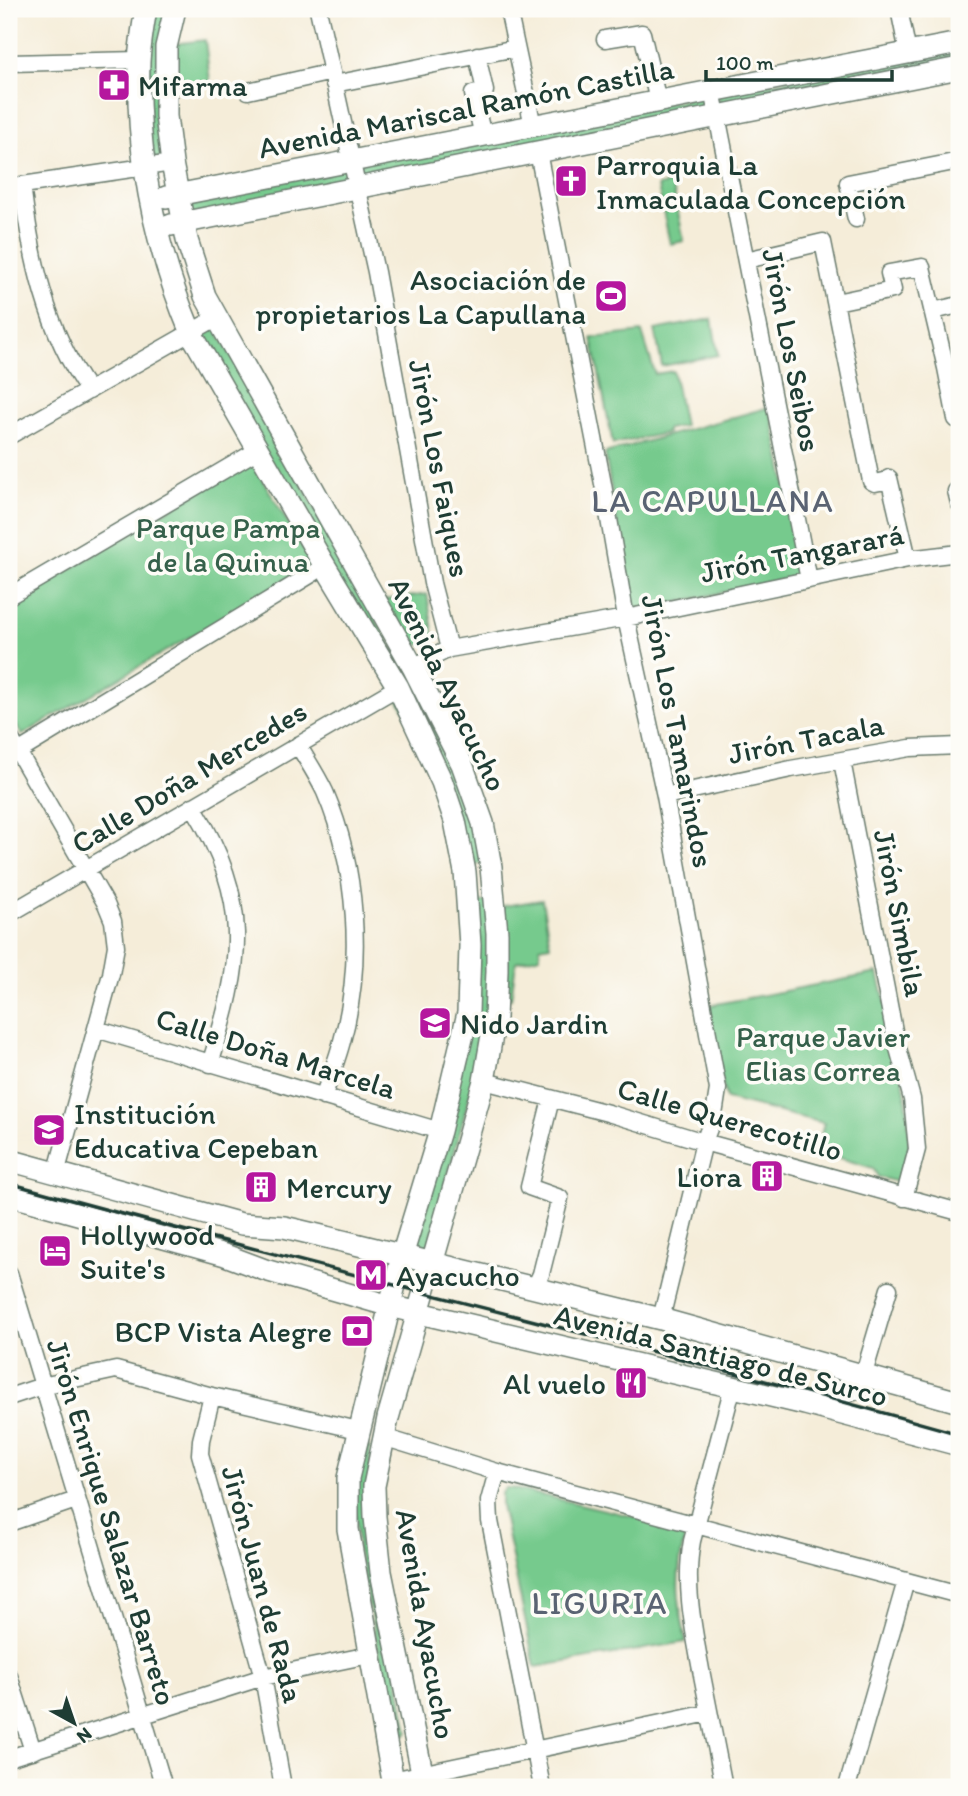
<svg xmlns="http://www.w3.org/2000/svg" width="968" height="1796" font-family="Itim,sans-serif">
	<rect width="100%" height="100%" fill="#fdfcf7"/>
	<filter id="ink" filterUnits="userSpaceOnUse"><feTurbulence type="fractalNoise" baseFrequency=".0143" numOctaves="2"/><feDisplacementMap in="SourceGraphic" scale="14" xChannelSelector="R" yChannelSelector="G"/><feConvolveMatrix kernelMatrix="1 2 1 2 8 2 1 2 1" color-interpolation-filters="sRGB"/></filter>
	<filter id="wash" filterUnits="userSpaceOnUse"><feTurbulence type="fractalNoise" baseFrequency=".00686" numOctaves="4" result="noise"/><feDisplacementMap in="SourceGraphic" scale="28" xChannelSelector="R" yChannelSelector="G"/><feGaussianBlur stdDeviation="1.57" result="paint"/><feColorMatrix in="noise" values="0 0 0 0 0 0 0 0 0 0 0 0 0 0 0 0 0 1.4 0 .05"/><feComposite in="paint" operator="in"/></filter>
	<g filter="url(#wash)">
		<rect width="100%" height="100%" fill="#f5edd9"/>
		<path fill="#76ca8d" stroke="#4a8460" stroke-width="2" d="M150,9h16l1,149 -19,3z
			M205,40l5,42 -23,5 -15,-5 1,-38z
			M959,47v16l-238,48 -3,-18z
			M709,95l4,16 -354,73 -5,-20z
			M348,163l4,22 -165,34 -5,-22z
			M672,183l12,58 -14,3 -12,-58z
			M712,319l6,36 -56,11 -7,-36z
			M214,325l252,458 16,80 -12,4 -25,-84 -251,-450z
			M642,332l13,42 18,-3 11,55 -17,3v4l-54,11 -21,-106z
			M770,407l34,168 -172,37 -27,-159z
			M251,460l62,105 -291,170 -13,-24v-105z
			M427,594l7,42 -8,8 -10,1 -32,-45z
			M542,900l8,45 -10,2v9l-24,6 -5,36 -8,-3v-89z
			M490,901v118l-62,231 -14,-4 47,-177 12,-166z
			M878,973c10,43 51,175 19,209l-19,-5 -5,-9 -56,-17 7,-28 -98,-24 -20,-93z
			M361,1446l9,1 -1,75 39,210 -11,7 -39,-187 -4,-66z
			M505,1488h6l176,41c-13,47 -10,67 -1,113l-151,25 -34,-162v-11z"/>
	</g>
	<g filter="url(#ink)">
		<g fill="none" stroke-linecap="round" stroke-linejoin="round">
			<defs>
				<path id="minor" d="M318,9l58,263 56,311 17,66
					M508,9l25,117
					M899,9l9,44
					M605,39l37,-6 16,68
					M477,55l8,36 -12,3 10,42
					M9,63l130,-3
					M334,84l182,-36
					M712,90l97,490
					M248,91l84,-19
					M538,152l65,332 23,134 39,178 53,293 -4,26 -10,27 -43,177
					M22,185c9,72 24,146 67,206
					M9,187l163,-24
					M856,219l-8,-36 111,-22
					M746,260l77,-18 48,239 4,2 14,-3
					M836,302l57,-12 -4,-17 33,-6 24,101
					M933,311l26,-6
					M956,419l-10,-51 13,-3
					M9,436l207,-118
					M889,478l19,81
					M959,490l-3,1 3,12
					M9,596l249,-146
					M413,667l36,-18 177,-31 282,-59 51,-6
					M9,736l97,168 7,17 3,25 -5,28 -52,189
					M298,745c9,15 19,30 27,47 32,75 39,170 17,249 -5,19 -12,37 -19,56
					M18,752l307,-186
					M842,761l54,280 16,58 5,50 -13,49
					M665,796l126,-27 119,-21 49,-2
					M193,806c59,97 50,155 17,258
					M9,914l389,-227
					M96,1029l344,102
					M484,1081l124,32 96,29 255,70
					M9,1273l155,514
					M535,1287l6,-13 19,-76 -31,-11 22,-88
					M863,1377l26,-88
					M212,1396l-11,44 -1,14 63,223 20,110
					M9,1397l33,-11 74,-16 96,26 146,34
					M383,1437l114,35 462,123
					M497,1472l-8,29 1,20 52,266
					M9,1523l67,-23
					M9,1676l24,75
					M9,1758l254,-81 106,-22
					M392,1780l317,-67
					M724,1787c-8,-39 -15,-78 -23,-117 -8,-43 -17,-86 -9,-129l41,-155
					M847,1787l59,-206"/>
				<path id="major" d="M146,9c-3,17 -6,35 -7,53 -3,93 16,185 52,271l131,228 76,126 44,95 13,39 10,51 5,73 -2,68 -28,118 -38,125 -54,222v51l46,258
					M175,9l-9,38v69l6,47 15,77 18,56 208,371 49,97 21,59 8,44 6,66v38l-2,47 -11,63 -96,337 -14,68 1,31 6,55 44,215
					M166,197l793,-154
					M171,225l788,-157
					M9,1160l233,64 42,3 63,15 314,77 298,83
					M9,1195l216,60 40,15 125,36 415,98 154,41
					M807,1403l52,-15"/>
			</defs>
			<use href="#minor" stroke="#6a7b6e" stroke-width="19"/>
			<use href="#major" stroke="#6a7b6e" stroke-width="24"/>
			<use href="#minor" stroke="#fff" stroke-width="16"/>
			<use href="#major" stroke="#fff" stroke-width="21"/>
			<path stroke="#1f3d34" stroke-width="3.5" d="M9,1183c316,88 635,162 950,251"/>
		</g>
	</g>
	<defs>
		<symbol id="pharmacy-square" viewBox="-11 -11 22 22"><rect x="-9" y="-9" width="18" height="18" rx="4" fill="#b5179e" stroke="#fdfcf7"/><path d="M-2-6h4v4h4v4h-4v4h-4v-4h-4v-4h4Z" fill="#fff"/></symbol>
		<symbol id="church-square" viewBox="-11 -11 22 22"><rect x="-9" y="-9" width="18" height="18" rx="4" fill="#b5179e" stroke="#fdfcf7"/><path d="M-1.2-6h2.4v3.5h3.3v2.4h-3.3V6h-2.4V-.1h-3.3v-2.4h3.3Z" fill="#fff"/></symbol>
		<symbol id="stadium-square" viewBox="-11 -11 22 22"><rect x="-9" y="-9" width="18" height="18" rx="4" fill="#b5179e" stroke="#fdfcf7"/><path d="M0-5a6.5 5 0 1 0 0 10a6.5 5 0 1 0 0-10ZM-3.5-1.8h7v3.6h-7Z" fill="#fff"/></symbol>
		<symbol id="school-square" viewBox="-11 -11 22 22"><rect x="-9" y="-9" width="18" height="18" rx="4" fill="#b5179e" stroke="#fdfcf7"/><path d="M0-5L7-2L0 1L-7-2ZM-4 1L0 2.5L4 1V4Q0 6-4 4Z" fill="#fff"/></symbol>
		<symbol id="building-square" viewBox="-11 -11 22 22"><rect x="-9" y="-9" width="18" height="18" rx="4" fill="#b5179e" stroke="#fdfcf7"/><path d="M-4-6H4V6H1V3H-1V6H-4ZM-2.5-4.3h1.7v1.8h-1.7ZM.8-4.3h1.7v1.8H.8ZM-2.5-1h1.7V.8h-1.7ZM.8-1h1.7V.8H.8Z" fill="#fff"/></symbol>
		<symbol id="hotel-square" viewBox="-11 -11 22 22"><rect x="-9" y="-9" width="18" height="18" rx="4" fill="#b5179e" stroke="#fdfcf7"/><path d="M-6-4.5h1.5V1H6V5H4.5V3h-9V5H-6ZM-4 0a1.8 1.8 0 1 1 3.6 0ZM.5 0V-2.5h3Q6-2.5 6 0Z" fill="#fff"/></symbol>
		<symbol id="metro-square" viewBox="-11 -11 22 22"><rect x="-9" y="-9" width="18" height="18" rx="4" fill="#b5179e" stroke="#fdfcf7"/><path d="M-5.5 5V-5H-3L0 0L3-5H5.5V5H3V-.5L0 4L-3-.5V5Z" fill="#fff"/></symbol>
		<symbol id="bank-square" viewBox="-11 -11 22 22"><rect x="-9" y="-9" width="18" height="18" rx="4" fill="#b5179e" stroke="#fdfcf7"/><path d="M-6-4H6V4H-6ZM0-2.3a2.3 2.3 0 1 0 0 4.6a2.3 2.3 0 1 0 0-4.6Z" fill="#fff"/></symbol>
		<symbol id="restaurant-square" viewBox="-11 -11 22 22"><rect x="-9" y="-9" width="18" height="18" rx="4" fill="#b5179e" stroke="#fdfcf7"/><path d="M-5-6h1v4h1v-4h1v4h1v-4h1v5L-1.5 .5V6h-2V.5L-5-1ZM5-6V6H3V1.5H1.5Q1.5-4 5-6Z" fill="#fff"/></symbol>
	</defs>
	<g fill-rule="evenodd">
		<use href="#pharmacy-square" x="95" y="66" width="38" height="38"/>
		<use href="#church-square" x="552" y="162" width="38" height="38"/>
		<use href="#stadium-square" x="592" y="277" width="38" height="38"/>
		<use href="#school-square" x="416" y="1004" width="38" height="38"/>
		<use href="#school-square" x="30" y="1111" width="38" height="38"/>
		<use href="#building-square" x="748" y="1157" width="38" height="38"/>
		<use href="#building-square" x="242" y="1168" width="38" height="38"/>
		<use href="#hotel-square" x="36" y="1232" width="38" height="38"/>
		<use href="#metro-square" x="352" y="1256" width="38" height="38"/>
		<use href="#bank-square" x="338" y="1312" width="38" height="38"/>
		<use href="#restaurant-square" x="612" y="1364" width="38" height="38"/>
	</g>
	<g text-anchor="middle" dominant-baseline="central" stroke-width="7" stroke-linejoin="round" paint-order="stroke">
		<g font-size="30" fill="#1f3d34" stroke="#fdfcf7" text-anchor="start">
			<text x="138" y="85">Mifarma</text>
			<text x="596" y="164">Parroquia La<tspan x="596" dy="34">Inmaculada Concepción</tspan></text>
			<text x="586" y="279" text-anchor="end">Asociación de<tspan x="586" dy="34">propietarios La Capullana</tspan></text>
			<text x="460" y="1023">Nido Jardin</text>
			<text x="74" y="1113">Institución<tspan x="74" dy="34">Educativa Cepeban</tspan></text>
			<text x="742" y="1176" text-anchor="end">Liora</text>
			<text x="286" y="1187">Mercury</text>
			<text x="80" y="1234">Hollywood<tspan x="80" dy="34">Suite's</tspan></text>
			<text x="396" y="1275">Ayacucho</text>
			<text x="332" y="1331" text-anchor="end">BCP Vista Alegre</text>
			<text x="606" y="1383" text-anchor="end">Al vuelo</text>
		</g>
		<g font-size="30" fill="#1f3d34" stroke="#fdfcf7">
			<text transform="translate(466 108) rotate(-11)">Avenida Mariscal Ramón Castilla</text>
			<text transform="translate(792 350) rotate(79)">Jirón Los Seibos</text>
			<text transform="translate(440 468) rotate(79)">Jirón Los Faiques</text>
			<text transform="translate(802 553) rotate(-11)">Jirón Tangarará</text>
			<text transform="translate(448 684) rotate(64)">Avenida Ayacucho</text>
			<text transform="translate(678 731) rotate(79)">Jirón Los Tamarindos</text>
			<text transform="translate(806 739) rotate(-11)">Jirón Tacala</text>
			<text transform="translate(189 777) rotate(-31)">Calle Doña Mercedes</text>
			<text transform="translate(900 913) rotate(79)">Jirón Simbila</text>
			<text transform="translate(276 1053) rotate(17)">Calle Doña Marcela</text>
			<text transform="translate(730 1119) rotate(16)">Calle Querecotillo</text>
			<text transform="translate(721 1355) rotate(14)">Avenida Santiago de Surco</text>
			<text transform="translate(112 1522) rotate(73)">Jirón Enrique Salazar Barreto</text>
			<text transform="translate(263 1584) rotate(75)">Jirón Juan de Rada</text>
			<text transform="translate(426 1624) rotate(80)">Avenida Ayacucho</text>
		</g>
		<g font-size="30" fill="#35604a" stroke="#fdfcf7">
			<text x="228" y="527">Parque Pampa<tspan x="228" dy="34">de la Quinua</tspan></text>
			<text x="823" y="1036">Parque Javier<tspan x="823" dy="34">Elias Correa</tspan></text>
		</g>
		<g font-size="32" letter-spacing="2" fill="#5a6373" stroke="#fdfcf7">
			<text x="713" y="501">LA CAPULLANA</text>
			<text x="600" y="1603">LIGURIA</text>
		</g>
	</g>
	<rect width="968" height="1796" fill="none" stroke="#fdfcf7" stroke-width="35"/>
	<g transform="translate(74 1723) rotate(140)" stroke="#fdfcf7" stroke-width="5" paint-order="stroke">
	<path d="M0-5L12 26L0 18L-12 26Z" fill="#1f3d34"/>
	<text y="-10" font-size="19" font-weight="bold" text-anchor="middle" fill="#1f3d34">N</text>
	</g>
	<path d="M706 70v10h186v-10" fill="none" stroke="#1f3d34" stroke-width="3.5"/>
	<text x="716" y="70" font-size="21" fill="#1f3d34" stroke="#fdfcf7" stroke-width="5" paint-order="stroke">100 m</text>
</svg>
